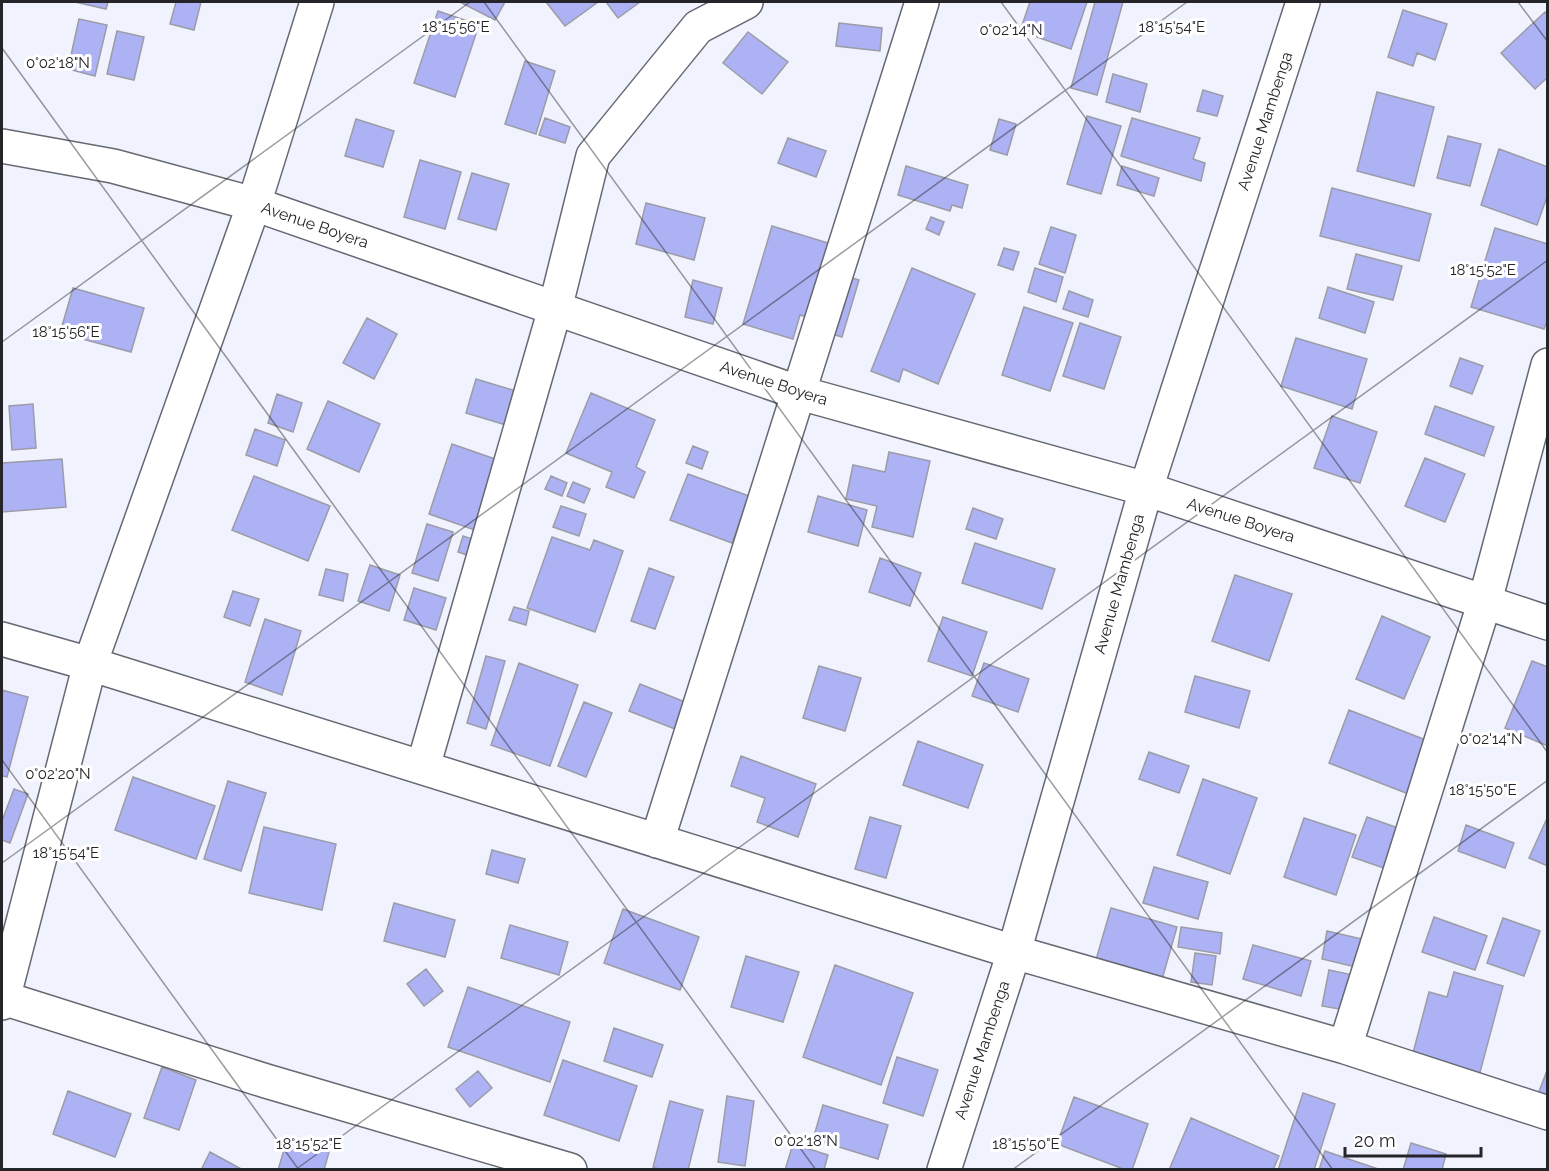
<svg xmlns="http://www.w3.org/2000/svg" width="1549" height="1171" font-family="Raleway,sans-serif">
	<rect width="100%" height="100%" fill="#f0f2fd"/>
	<path fill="#adb2f4" stroke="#9b9ca7" stroke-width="1.5" d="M75,2h33l-2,7z
		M176,2h25l-7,28 -24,-6z
		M460,2h45l-10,18z
		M546,2h52l-33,24z
		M606,2h34l-22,16z
		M1030,2h57l-16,47 -51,-18z
		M1095,2h28l-26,93 -26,-7z
		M1403,10l44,14 -12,36 -18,-7 -4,13 -25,-9z
		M438,11l41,14 -24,72 -41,-14z
		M1545,12l3,3v62l-13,12 -34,-36z
		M79,19l28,6 -12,51 -27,-7z
		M839,23l43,5 -2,23 -44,-5z
		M117,31l27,6 -10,43 -27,-6z
		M748,32l40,30 -26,32 -39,-31z
		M525,61l30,10 -19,63 -31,-10z
		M1113,74l34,10 -7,28 -34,-10z
		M1203,90l20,6 -6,20 -20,-5z
		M1377,92l57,15 -20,79 -57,-15z
		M1087,116l34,10 -20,68 -34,-10z
		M545,118l25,9 -5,16 -26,-8z
		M1132,118l68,20 -7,21 12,4 -4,18 -80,-25z
		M356,119l38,12 -11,36 -38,-11z
		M999,119l17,5 -9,31 -17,-5z
		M1448,136l33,8 -11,42 -33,-8z
		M788,138l38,13 -10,26 -38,-14z
		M1499,149l49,18v27l-11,31 -56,-20z
		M420,160l41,12 -16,57 -41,-12z
		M906,166l62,19 -6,23 -10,-3 -2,6 -52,-16z
		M1122,166l37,12 -5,18 -37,-11z
		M472,173l37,11 -13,46 -38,-11z
		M1332,188l99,26 -12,47 -99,-25z
		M646,203l59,15 -11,42 -58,-16z
		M931,217l13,5 -5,13 -13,-6z
		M772,226l66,20 -22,74 -16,-5 -7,24 -50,-15z
		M1051,227l25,8 -11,38 -26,-9z
		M1495,228l53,16v74l-4,11 -73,-22z
		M1004,248l15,4 -6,18 -15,-5z
		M1356,254l46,12 -9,34 -46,-11z
		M912,268l63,26 -37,90 -35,-15 -4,13 -28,-11z
		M1035,268l28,9 -7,25 -28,-10z
		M839,274l20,6 -17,57 -20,-6z
		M693,280l29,8 -9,36 -28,-7z
		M1328,287l46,15 -9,31 -46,-15z
		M73,288l71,20 -13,44 -71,-19z
		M1069,291l24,9 -5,17 -25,-8z
		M1024,307l49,16 -23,68 -48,-16z
		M367,318l30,16 -23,45 -31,-16z
		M1080,323l41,14 -17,52 -41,-13z
		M1296,338l71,21 -15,50 -71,-23z
		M1460,358l23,8 -11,28 -22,-8z
		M476,379l40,12 -10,34 -40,-12z
		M591,393l64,27 -19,47 9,5 -11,26 -28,-11 6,-15 -46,-19z
		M277,394l25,9 -9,29 -25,-9z
		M328,401l52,23 -21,48 -52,-23z
		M33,404l3,44 -24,2 -3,-44z
		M1435,406l59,21 -10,29 -59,-22z
		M1332,416l45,16 -17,51 -46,-15z
		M255,429l30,11 -8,26 -31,-11z
		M452,444l46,16 -23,70 -46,-16z
		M693,446l15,6 -6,17 -16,-6z
		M889,452l41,9 -17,76 -41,-10 5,-21 -31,-7 7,-34 32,7z
		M1425,458l40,16 -20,48 -40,-16z
		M62,459l4,48 -64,5v-49z
		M688,474l61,22 -17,47 -62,-23z
		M254,476l76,30 -22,55 -76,-31z
		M551,476l16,7 -5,13 -17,-7z
		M573,482l17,7 -6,14 -17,-7z
		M818,496l49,14 -9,36 -50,-14z
		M561,506l25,8 -7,22 -26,-9z
		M973,508l30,11 -7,20 -30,-10z
		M427,524l26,8 -15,49 -26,-8z
		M463,536l15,5 -5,16 -15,-5z
		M552,537l38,13 4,-10 29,11 -28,81 -68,-24z
		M975,543l80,26 -13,40 -80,-26z
		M880,558l41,15 -11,33 -41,-14z
		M370,565l30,10 -11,36 -31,-10z
		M649,568l25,9 -19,52 -24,-8z
		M326,569l22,5 -5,27 -24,-6z
		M1235,575l57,19 -23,67 -57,-20z
		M414,588l32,10 -10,32 -32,-10z
		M233,591l26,8 -9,27 -26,-9z
		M514,607l15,4 -3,14 -17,-5z
		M1382,616l48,21 -26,62 -48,-20z
		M943,617l44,15 -15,44 -44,-15z
		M265,619l36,12 -19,64 -37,-13z
		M486,656l19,5 -19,68 -19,-6z
		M1532,661l16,6v79l-43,-18z
		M519,663l59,22 -28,81 -59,-21z
		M984,663l45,16 -11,33 -46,-16z
		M819,666l42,12 -16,53 -42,-13z
		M1195,676l55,15 -11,37 -54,-16z
		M640,684l45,18 -10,27 -46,-18z
		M2,690l26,7 -21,80 -5,-1z
		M584,702l28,11 -26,64 -28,-11z
		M1349,710l82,32 -20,53 -82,-32z
		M918,741l65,24 -15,43 -65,-23z
		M1149,752l40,14 -10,27 -40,-14z
		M741,756l75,28 -18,53 -41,-15 8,-24 -34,-12z
		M133,777l82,29 -19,53 -81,-29z
		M1203,779l54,19 -27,76 -53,-19z
		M228,781l38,12 -25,78 -37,-12z
		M14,789l14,5 -18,49 -8,-3v-19z
		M1548,816v50l-19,-8z
		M870,817l31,9 -15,52 -31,-9z
		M1367,817l51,18 -14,40 -52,-18z
		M1304,818l52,17 -20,60 -52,-18z
		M1466,825l48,18 -9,25 -47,-17z
		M264,827l72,17 -14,66 -73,-17z
		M492,850l33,9 -7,24 -32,-9z
		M1154,867l54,15 -10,37 -55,-16z
		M394,903l61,17 -10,37 -61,-16z
		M1111,908l66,19 -18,63 -66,-20z
		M623,909l76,28 -19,53 -76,-27z
		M1434,917l53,19 -12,34 -53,-18z
		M1503,918l37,13 -16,45 -37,-13z
		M510,925l58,17 -9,33 -58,-17z
		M1181,927l41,6 -2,21 -42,-7z
		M1327,931l35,8 -6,28 -34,-8z
		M1253,945l58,16 -10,35 -58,-17z
		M1195,953l21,3 -4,29 -21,-3z
		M746,956l53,16 -16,50 -52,-15z
		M835,965l78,28 -32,92 -78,-28z
		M426,969l17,22 -19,15 -17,-22z
		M1329,970l29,6 -8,35 -28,-5z
		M1454,972l49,14 -28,105 -67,-19 21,-80 18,5z
		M468,987l102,35 -20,60 -102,-35z
		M614,1028l49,17 -11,32 -48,-16z
		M897,1057l41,13 -15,46 -40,-13z
		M563,1060l74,26 -18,55 -75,-26z
		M162,1067l34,13 -17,50 -35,-12z
		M1548,1068v29l-10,-3z
		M478,1071l14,17 -22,19 -14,-18z
		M68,1091l63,23 -16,43 -62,-23z
		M1303,1093l32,11 -21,66h-36z
		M727,1096l27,5 -9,65 -27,-4z
		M1074,1097l74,27 -16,46h-6l-69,-26z
		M670,1101l33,9 -15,60h-26l-9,-3z
		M823,1105l65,20 -10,34 -65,-20z
		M1191,1118l88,38 -6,14h-104z
		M287,1140l42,12 -5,18h-46z
		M1411,1143l35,11 -4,16h-39z
		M793,1144l35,11 -4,15h-39z
		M1325,1151l56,19h-62z
		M210,1152l33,18h-42z"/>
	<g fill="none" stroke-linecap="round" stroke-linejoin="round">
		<defs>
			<path id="street" d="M2,146l111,20 141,38 546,189 346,96 402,134
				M2,639l88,25 924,288 331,95 203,66
				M423,767l132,-458 38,-153 105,-129 48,-25
				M657,841l265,-839
				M3,998l263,83 304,89
				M2,1003l88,-339 164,-460 63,-202
				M1345,1047l140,-446 63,-236
				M944,1170l70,-218 132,-463 157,-487"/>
		</defs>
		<use href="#street" stroke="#666872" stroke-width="36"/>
		<use href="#street" stroke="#fff" stroke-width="33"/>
	</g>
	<path fill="none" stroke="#242429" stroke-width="1.5" stroke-opacity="0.45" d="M484,2l849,1168M1001,2l547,751M1518,2l30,40M2,48l814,1122M2,342l468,-340M2,760l297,410M2,863l1185,-861M295,1170l1253,-910M1012,1170l536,-390"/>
	<g text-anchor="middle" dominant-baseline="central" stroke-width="6" stroke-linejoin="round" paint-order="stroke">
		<g font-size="16" fill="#242429" stroke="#fff">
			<text transform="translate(1265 121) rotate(-72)">Avenue Mambenga</text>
			<text transform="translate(315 225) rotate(19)">Avenue Boyera</text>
			<text transform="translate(774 383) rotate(18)">Avenue Boyera</text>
			<text transform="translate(1241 520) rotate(18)">Avenue Boyera</text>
			<text transform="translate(1119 584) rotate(-74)">Avenue Mambenga</text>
			<text transform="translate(982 1050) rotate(-72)">Avenue Mambenga</text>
		</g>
	</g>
	<g font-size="15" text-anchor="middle" fill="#242429" stroke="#fff" stroke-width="6" stroke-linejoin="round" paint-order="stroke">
		<text x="456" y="32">18°15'56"E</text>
		<text x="1172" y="32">18°15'54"E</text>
		<text x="1011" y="35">0°02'14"N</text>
		<text x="58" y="68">0°02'18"N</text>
		<text x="1483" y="275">18°15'52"E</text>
		<text x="66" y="337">18°15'56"E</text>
		<text x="1491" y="744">0°02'14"N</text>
		<text x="58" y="779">0°02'20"N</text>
		<text x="1483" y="795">18°15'50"E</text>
		<text x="66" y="858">18°15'54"E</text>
		<text x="806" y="1146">0°02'18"N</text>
		<text x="309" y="1149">18°15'52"E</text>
		<text x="1026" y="1149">18°15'50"E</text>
	</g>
	<rect width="1549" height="1171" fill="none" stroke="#242429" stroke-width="6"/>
	<path d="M1345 1147v9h136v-9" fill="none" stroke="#242429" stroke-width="3"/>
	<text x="1354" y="1147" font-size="18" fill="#242429" stroke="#ffffff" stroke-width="4.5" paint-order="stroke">20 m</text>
</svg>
